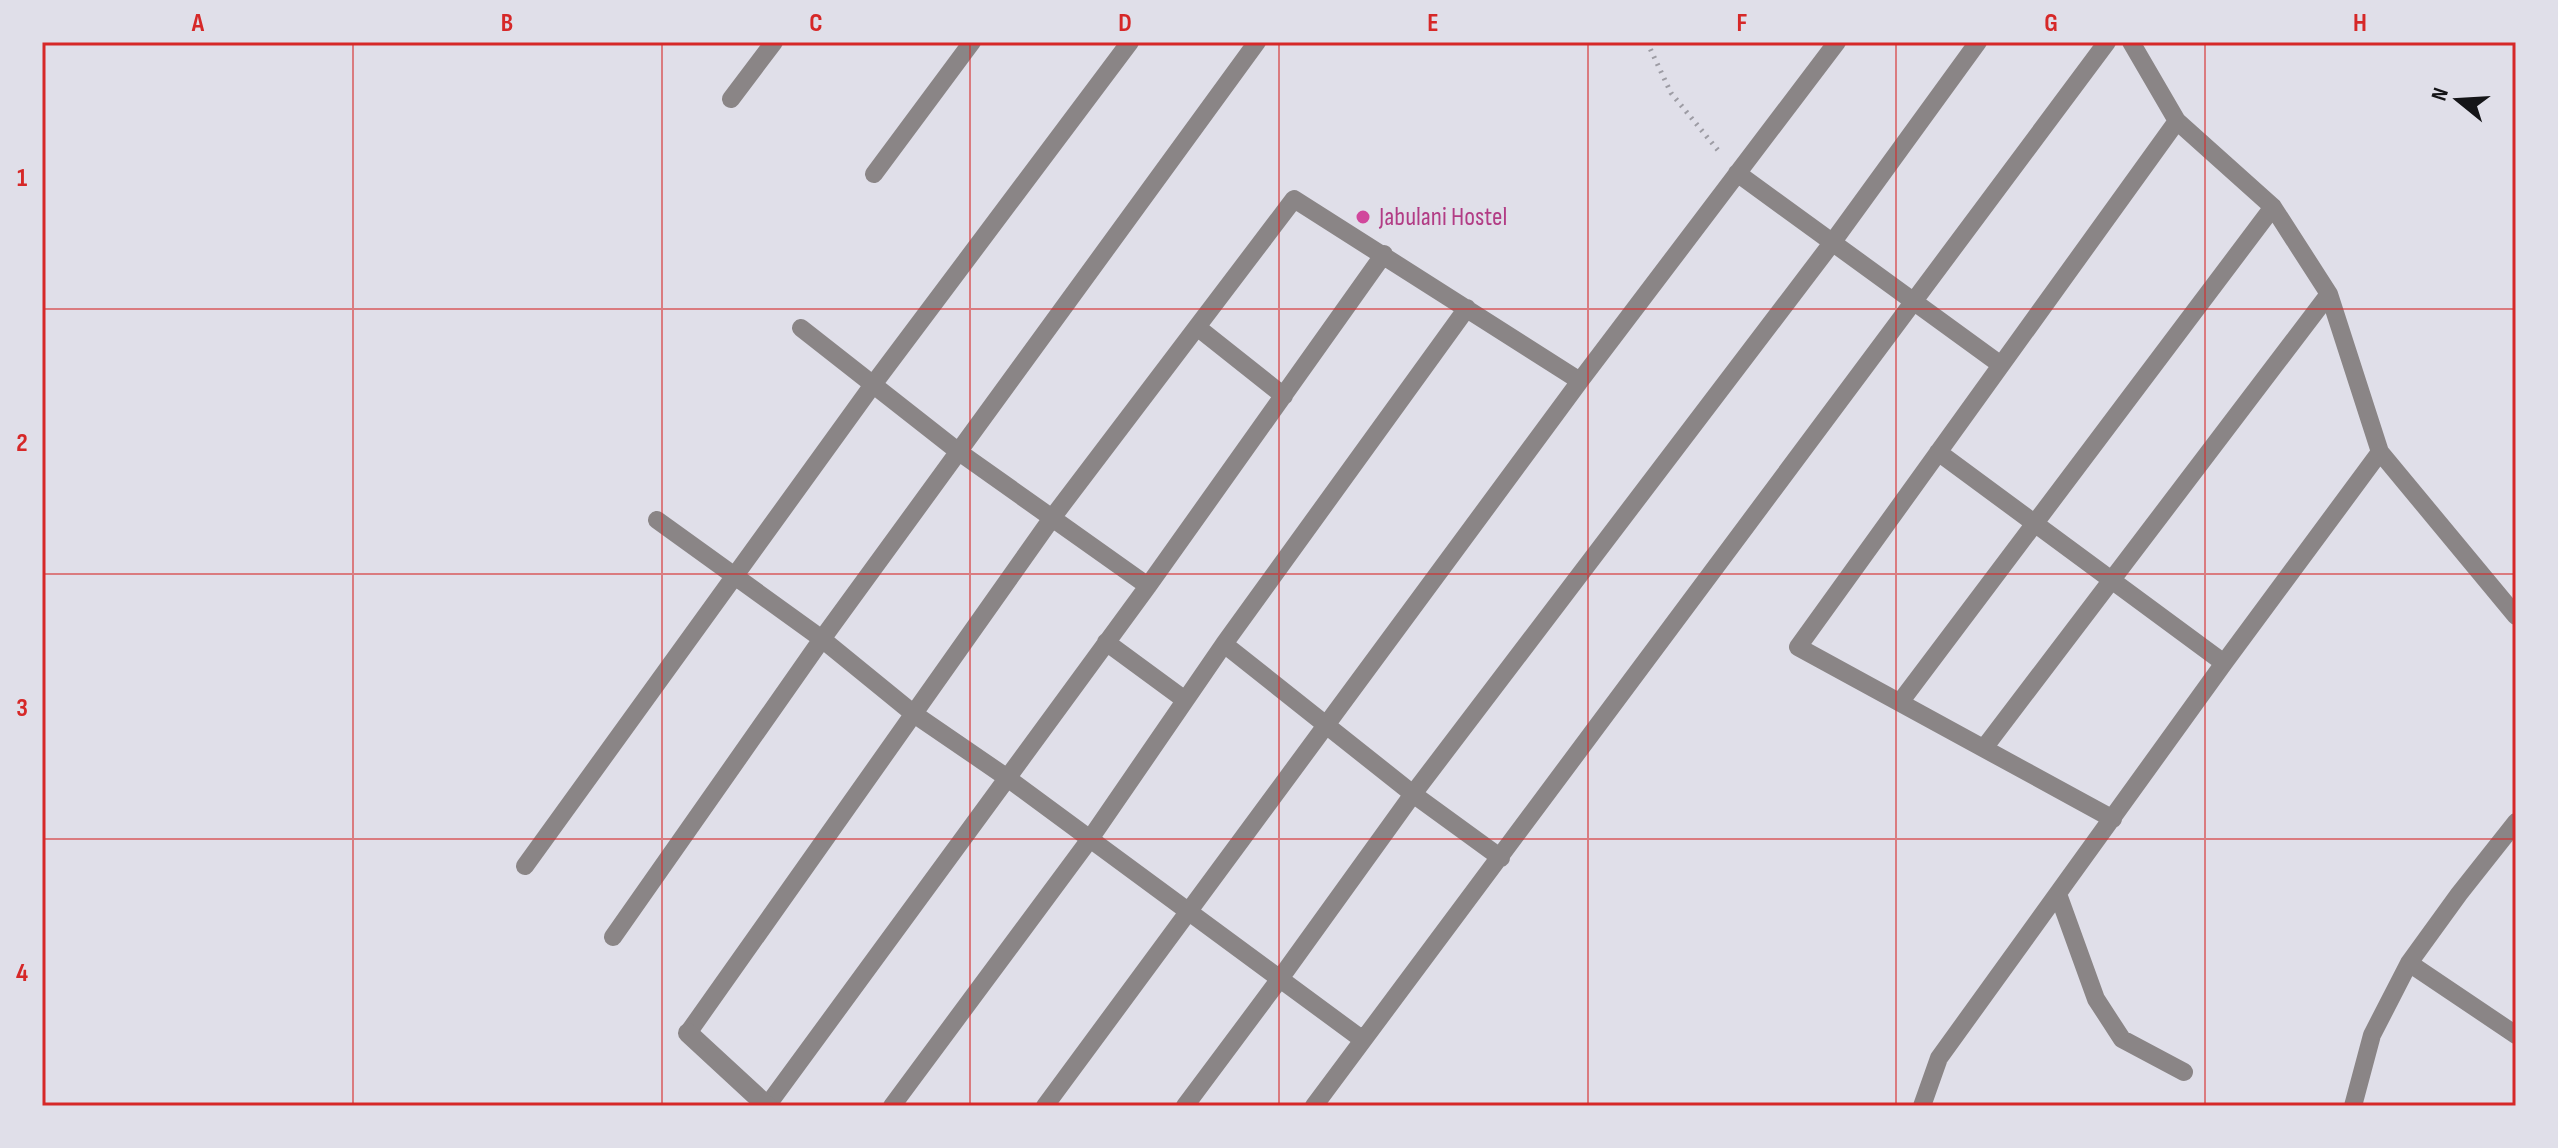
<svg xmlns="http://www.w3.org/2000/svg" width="2558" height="1148" font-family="'Sofia Sans Condensed',sans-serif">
	<rect width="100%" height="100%" fill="#e0dfe9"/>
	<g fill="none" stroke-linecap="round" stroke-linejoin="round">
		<path stroke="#9d9ca4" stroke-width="5" stroke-dasharray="2 6" stroke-linecap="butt" d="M1647,42l24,51 50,61"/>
		<path stroke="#8a8586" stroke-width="18" d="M2131,42l46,79 96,86 56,87 51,158 136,164
			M731,99l43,-57
			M1737,173l264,192
			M874,174l98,-132
			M1197,327l87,69
			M801,328l158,124 189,134
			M1938,452l286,211
			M657,520l165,119 92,75 92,63 357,263
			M1106,642l79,58
			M1224,644l189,150 88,64
			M1901,701l372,-494
			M1984,748l345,-454
			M2113,819l-315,-172 379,-526
			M525,866l347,-480 258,-344
			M2058,894l38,105 26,40 62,33
			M613,937l209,-298 435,-597
			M2409,963l107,72
			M688,1033l364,-515 242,-319 286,182
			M767,1106l381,-520 236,-332
			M892,1106l198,-267 134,-195 243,-336
			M1045,1106l535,-725 257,-339
			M1185,1106l94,-126 134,-186 419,-551 146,-201
			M1314,1106l793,-1064
			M1922,1106l17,-48 285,-395 156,-211
			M2353,1106l19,-71 37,-72 50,-69 57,-72"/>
		<path stroke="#8a8586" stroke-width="20" d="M688,1033l79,73"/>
	</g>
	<path fill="none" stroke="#d62828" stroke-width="2" stroke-opacity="0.55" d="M353,42v1064M662,42v1064M970,42v1064M1279,42v1064M1588,42v1064M1896,42v1064M2205,42v1064M42,309h2474M42,574h2474M42,839h2474"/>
	<circle fill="#d1479c" stroke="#e0dfe9" stroke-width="3" cx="1363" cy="217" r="8"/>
	<g text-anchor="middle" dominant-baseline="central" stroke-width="6" stroke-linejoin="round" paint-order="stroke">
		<g font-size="26" fill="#b23c85" stroke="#e0dfe9" text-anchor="start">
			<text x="1379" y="217">Jabulani Hostel</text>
		</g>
	</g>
	<rect width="2558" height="1148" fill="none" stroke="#e0dfe9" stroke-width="88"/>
	<g transform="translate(2458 100) rotate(288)" stroke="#e0dfe9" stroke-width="6" paint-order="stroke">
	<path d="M0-6L14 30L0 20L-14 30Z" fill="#151518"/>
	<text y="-12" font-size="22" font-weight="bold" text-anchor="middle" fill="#151518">N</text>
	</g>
	<rect x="44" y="44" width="2470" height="1060" fill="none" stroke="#d62828" stroke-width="3"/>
	<g font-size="26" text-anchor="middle" font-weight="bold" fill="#d62828">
		<text x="198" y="31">A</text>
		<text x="507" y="31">B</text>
		<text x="816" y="31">C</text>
		<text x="1125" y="31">D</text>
		<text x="1433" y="31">E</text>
		<text x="1742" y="31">F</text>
		<text x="2051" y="31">G</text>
		<text x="2360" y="31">H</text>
		<text x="22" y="186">1</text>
		<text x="22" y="451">2</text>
		<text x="22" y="716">3</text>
		<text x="22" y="981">4</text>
	</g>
</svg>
